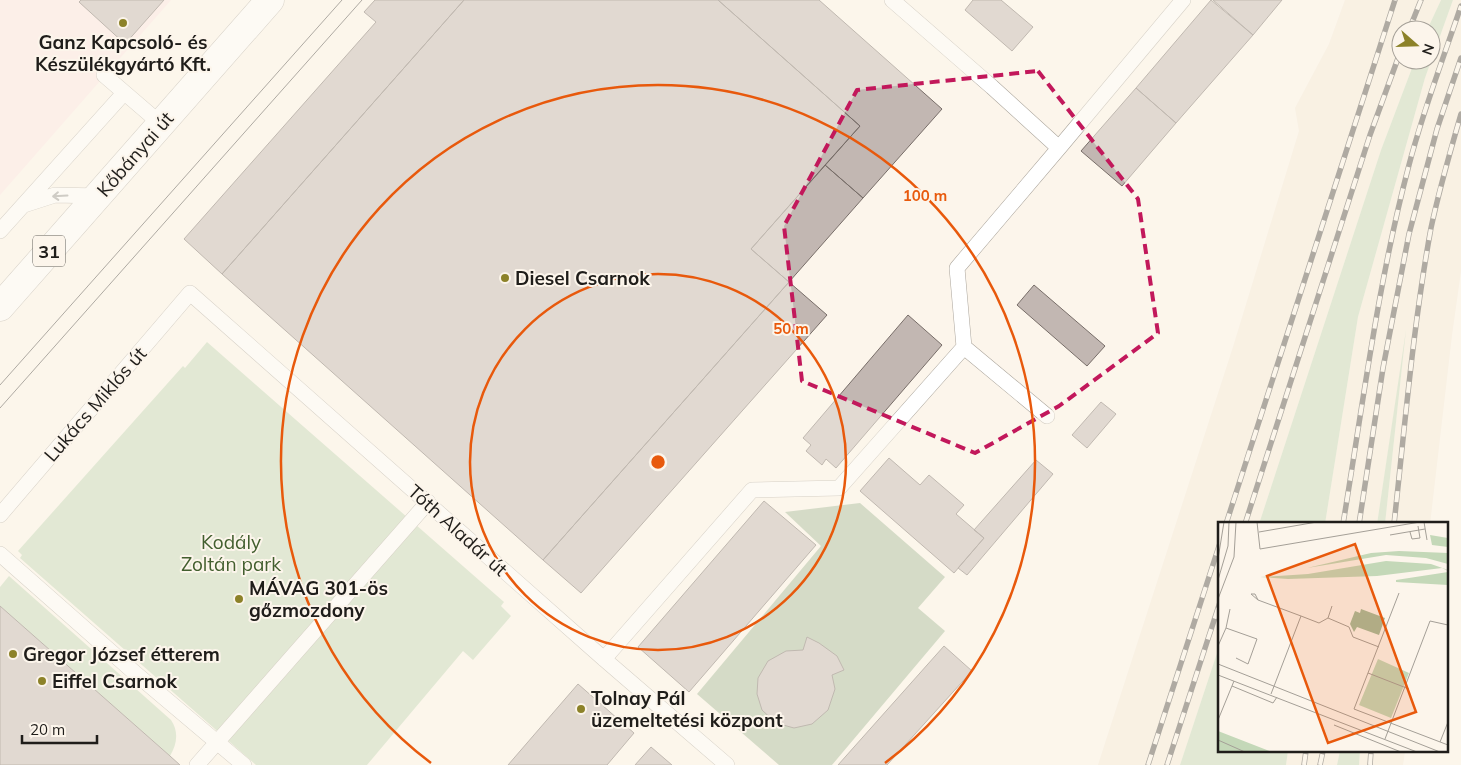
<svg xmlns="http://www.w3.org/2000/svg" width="1461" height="765" font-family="Mulish,sans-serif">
	<rect width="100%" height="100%" fill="#fcf5eb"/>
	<path fill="#f5eada" d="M1345,0h96l-14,30h-26v30h14l-34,90 -122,374h-39v120l-40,121h-82l135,-418 66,-216 -4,-23 34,-64z
		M1453,0h8v271l-9,64 -22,189h-45l19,-176 -27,176h-52l33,-207 67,-239z
		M1288,751h52l-3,14h-51z
		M1360,751h45l-2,14h-44z"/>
	<path fill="#fce6e4" d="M0,0h171l-171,195z"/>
	<path fill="#c4d8b8" d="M1441,0h12l-28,78 -67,239 -33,207h-66l122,-374 34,-90h16v-30h-4z
		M1406,330l-21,194h-8z
		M207,342l297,260 -3,4 10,10 -38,44 -10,-9 -96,114h-111l-236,-207 2,-3 -4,-4 165,-185 2,2z
		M9,576l162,144c8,12 6,24 -1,36l-170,-150v-19z
		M1220,644v107h68l-2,14h-106z
		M1340,751h20l-1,14h-22z"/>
	<path fill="#a7bb9b" d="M860,503l85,74 -27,31 27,23 -113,134h-53l-82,-71 124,-148 -36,-34z"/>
	<path fill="#c2b7b2" stroke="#786e69" d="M81,0h83l-39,44 -46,-42z
		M375,0h89l-242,274 -38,-35 192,-217 -12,-10z
		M464,0h254l142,126 -109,123 38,33 -246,278 -321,-286z
		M718,0h101l123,109 -79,89 -38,-33 35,-39z
		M973,0h28l32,27 -21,24 -47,-41z
		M1211,0l42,35 -77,88 -40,-35z
		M1213,0h69l-29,35z
		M1136,88l40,35 -54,63 -41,-35z
		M825,165l38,33 -74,84 -38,-33z
		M789,282l38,33 -246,278 -38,-33z
		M1034,285l71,61 -18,20 -70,-61z
		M908,315l34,30 -106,123 -10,-9 -4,6 -16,-14 5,-6 -8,-7z
		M1101,402l15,12 -29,34 -15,-13z
		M889,458l31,27 9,-10 35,30 -8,9 28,24 -30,35 -94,-82z
		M1036,460l17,14 -86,101 -9,-7 26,-30 -10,-8z
		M764,501l52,44 -127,147 -51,-45z
		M0,606l170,150 10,9h-180z
		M807,637l12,6 18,13 7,14 -12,5 3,14 -7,21 -16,14 -18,4 -18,-5 -14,-13 -5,-16 1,-16 10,-17 18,-10 17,-1z
		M944,646l28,25 -85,94h-49z
		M578,684l56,49 -27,32h-99z
		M651,747l21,18h-37z"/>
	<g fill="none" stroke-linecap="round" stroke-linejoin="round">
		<defs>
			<path id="lane" d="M892,0l100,87 67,61 -102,120 7,79
				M104,75l57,49
				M1059,148l124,-148
				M24,205l31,-10 44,1
				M0,231l124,-138
				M0,515l190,-222 414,366 123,106
				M0,554l135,119 109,92
				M604,659l148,-169 87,-2 125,-141 83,69
				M197,765l231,-263"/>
			<path id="primary" d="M0,307l270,-307"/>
		</defs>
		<use href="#lane" stroke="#aaa49b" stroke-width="16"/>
		<use href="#primary" stroke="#aaa49b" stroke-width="29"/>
		<use href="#lane" stroke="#fff" stroke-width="15"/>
		<use href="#primary" stroke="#fff" stroke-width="28"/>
		<path stroke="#524f4b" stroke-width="1" d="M0,385l342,-385
			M0,408l362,-408"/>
		<defs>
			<path id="rail" d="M1409,30l12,-30
				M1226,524l169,-524
				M1245,524l125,-389 31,-85
				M1343,524c20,-120 35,-242 66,-359 14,-54 34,-106 52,-159
				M1359,524l24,-156 26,-134 28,-105 24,-71
				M1394,524c11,-99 19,-198 37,-296 8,-38 19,-76 30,-114
				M1148,765l72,-222
				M1167,765l53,-163
				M1304,765l2,-14
				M1320,765l3,-14
				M1370,765l1,-14"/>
		</defs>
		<use href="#rail" stroke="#524f4b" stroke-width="5.5"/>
		<use href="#rail" stroke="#fcf5eb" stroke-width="4" stroke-dasharray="11" stroke-linecap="butt"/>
	</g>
	<defs><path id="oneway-shaft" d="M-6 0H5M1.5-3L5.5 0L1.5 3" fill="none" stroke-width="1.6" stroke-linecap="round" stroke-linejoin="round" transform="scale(1.25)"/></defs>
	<use stroke="#9a9998" href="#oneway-shaft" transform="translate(60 196) rotate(177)"/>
	<path d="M0 0H1461V765H0ZM1038,71l100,128 20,134 -99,73 -84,47 -173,-72 -18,-155 73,-136z" fill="#fcf5eb" fill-opacity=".55" fill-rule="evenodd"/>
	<path fill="none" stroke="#c2185b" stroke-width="4" stroke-dasharray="10 6" stroke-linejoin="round" d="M1038,71l100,128 20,134 -99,73 -84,47 -173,-72 -18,-155 73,-136z"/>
	<g fill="none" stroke="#e8590c" stroke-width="2.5">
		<circle cx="658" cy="462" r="188"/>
		<path d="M431 763A377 377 0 1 1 885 763"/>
	</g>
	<g fill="#8c8229" stroke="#fcf5eb" stroke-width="2">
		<circle cx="123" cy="23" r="5"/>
		<circle cx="505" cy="278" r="5"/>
		<circle cx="239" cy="599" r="5"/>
		<circle cx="13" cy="654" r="5"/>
		<circle cx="42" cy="681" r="5"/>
		<circle cx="581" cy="709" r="5"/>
	</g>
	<g text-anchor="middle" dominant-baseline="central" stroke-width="4" stroke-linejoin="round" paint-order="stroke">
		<rect fill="#fcf5eb" stroke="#615e59" stroke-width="1" x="33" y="235.5" width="32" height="31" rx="4"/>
		<g font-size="18" font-weight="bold" fill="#1f1d1a">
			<text x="49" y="251">31</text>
		</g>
		<g font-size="19" font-weight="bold" fill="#1f1d1a" stroke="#fcf5eb" text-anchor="start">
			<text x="123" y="42" text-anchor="middle">Ganz Kapcsoló- és<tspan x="123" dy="22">Készülékgyártó Kft.</tspan></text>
			<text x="515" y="278">Diesel Csarnok</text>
			<text x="249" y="588">MÁVAG 301-ös<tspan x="249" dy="22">gőzmozdony</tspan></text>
			<text x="23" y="654">Gregor József étterem</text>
			<text x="52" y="681">Eiffel Csarnok</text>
			<text x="591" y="698">Tolnay Pál<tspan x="591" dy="22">üzemeltetési központ</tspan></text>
		</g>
		<g font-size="19" fill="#1f1d1a" stroke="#fcf5eb">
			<text transform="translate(135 154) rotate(-49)">Kőbányai út</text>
			<text transform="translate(95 404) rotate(-49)">Lukács Miklós út</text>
			<text transform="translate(458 530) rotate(42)">Tóth Aladár út</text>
		</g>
		<g font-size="19" fill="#435f2f" stroke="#fcf5eb">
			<text x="231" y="542">Kodály<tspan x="231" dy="22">Zoltán park</tspan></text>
		</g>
	</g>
	<g transform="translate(1218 522)">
		<rect width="230" height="230" fill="#fcf5eb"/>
		<path d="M212,13l18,3v9l-16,-2zM181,29l49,2v11l-22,-6 -40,-3 -79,13 64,-15zM168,39l45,3 17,6v1l-6,-3 -65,8 -89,3 -28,-2 48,-3zM230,50v13l-52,-3v-2zM160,137l31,14 -18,45 -32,-13zM0,209l54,21h-54z" fill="#c4d8b8"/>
		<path d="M143,87l24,9 -6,17 -22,-8 -3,5 -4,-8 5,-13 5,2z" fill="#a7bb9b"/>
		<path fill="none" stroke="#a49f97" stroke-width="1" d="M39,0l3,27 160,-27M206,0l3,18M41,10l58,-10M192,10l2,7 8,-1 -2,-12M172,13l35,-6M0,37l6,-37M0,58l10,-34 1,-24M181,71l-45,116 94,36M0,77l16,-42 2,-35M40,78l-7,-6h4l3,6 43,16M114,84l-4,12 21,9 4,10 26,10M8,106l4,-19M0,124l8,-18 31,11 -9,25 -12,-6M0,142l222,88M150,151l41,16M0,153l199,77M14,164l41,17 4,-6M53,172l30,-78 18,7 9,-5M0,198l16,-39M116,203l67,27M167,217l45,-118 18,4M0,218l27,12M222,220l8,-20"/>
		<path fill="#e8590c" fill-opacity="0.15" stroke="#e8590c" stroke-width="2.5" d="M137,22l61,168 -88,31 -61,-167z"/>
		<rect width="230" height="230" fill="none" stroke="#1f1d1a" stroke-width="2.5"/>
	</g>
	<circle cx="658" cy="462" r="8" fill="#e8590c" stroke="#fcf5eb" stroke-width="2.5"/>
	<g font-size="15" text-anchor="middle" font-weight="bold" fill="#e8590c" stroke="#fcf5eb" stroke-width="4" stroke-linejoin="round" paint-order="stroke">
		<text x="925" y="201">100 m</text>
		<text x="791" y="334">50 m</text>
	</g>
	<g transform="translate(1416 45) rotate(110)"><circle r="24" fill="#fcf5eb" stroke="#a49f97"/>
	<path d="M0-4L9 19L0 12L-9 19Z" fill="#8c8229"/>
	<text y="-8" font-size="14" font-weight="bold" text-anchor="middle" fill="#1f1d1a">N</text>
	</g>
	<path d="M22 735v8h75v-8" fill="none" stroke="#1f1d1a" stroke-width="2.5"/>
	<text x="30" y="735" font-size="15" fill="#1f1d1a" stroke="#fcf5eb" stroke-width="4" paint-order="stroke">20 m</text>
</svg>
